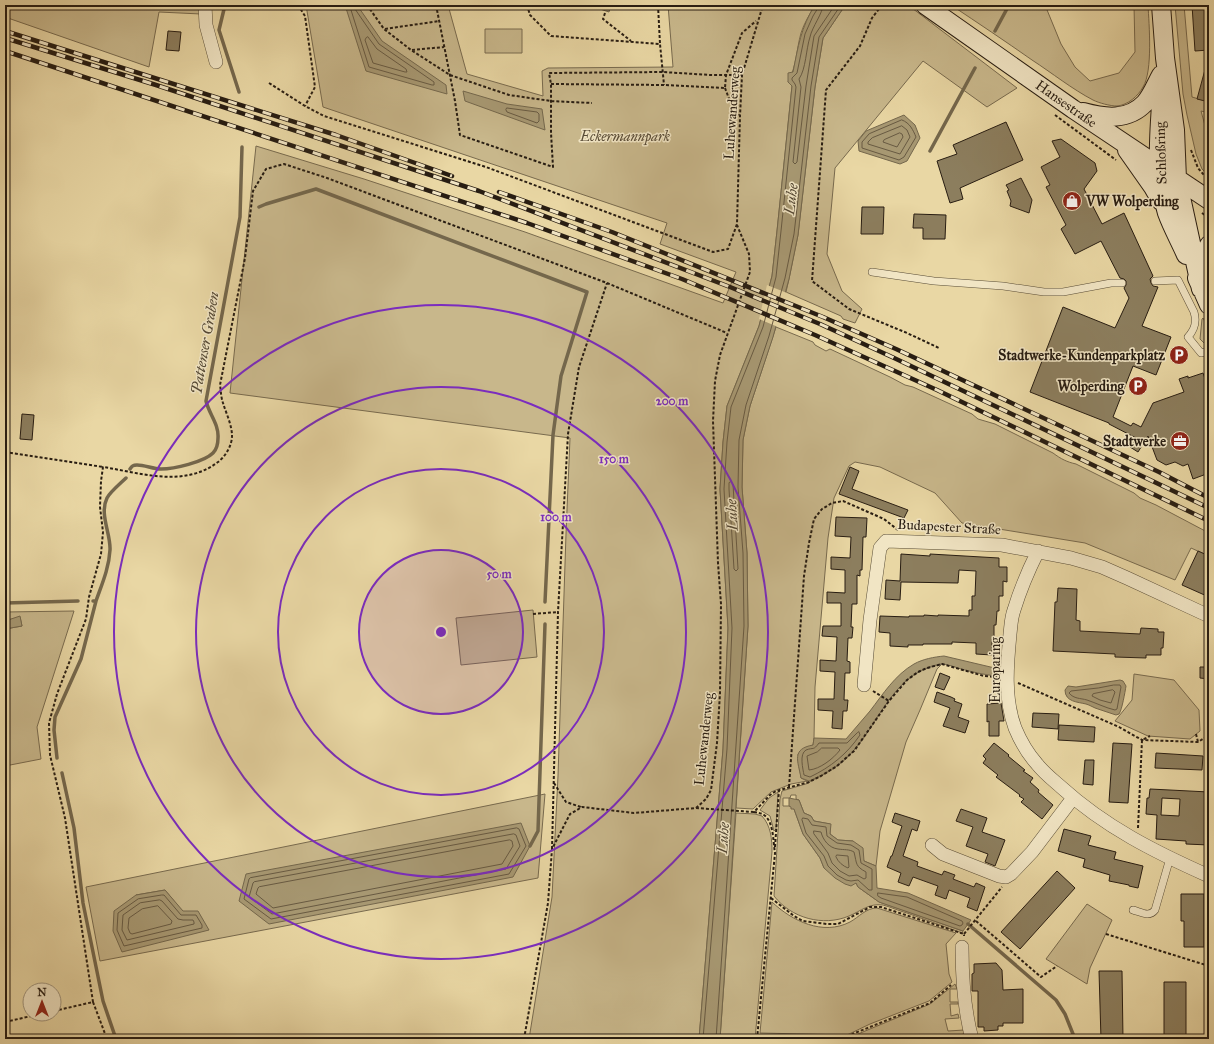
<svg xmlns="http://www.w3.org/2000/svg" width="1214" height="1044" font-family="'IM FELL Great Primer',serif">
	<rect width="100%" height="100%" fill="#e9d7a4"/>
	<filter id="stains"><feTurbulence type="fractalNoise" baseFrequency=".005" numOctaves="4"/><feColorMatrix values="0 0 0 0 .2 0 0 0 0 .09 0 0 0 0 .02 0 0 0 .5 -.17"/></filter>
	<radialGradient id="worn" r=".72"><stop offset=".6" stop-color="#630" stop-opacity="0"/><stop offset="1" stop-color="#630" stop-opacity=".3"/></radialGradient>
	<path fill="#c8b78b" stroke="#786a4e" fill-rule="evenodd" d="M5,5h195l1,9 -42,-2 -10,55 -144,-50z
		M306,5h142l19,69 76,22 -1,-25 6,-3 125,-1 -5,-62h147c-5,9 -11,18 -14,28 -5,18 -4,32 -13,49l4,4 -15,145 -5,45 -13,50 -32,80 -4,36 -3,47 8,139 -5,121 -24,290h-170l23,-142 6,-121 8,-242 4,-96 -340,-45 26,-247 108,33 161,53 198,71 13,-31 -76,-28 7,-21 -344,-116z
		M847,5h61l109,83 -30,19 -64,-46 -88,107 -8,86 15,37 20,18 -7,14 -12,-4 -2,-3 -55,-24 3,-13 9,-44 17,-148 8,-49 21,-31z
		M951,5h94l16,39 14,23 15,14 29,-8 16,-21 -1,-47h14c1,19 5,66 -5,82 -5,9 -15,18 -26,19 -7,0 -18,-3 -24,-6 -21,-11 -41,-27 -61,-40 -27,-19 -54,-37 -81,-55z
		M1175,5h9l8,92 17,5v11l-8,-2 8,29v36l-7,-7 -6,-15 -9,-39 -4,-21z
		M485,29h37v24h-37z
		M1203,318l6,11v14h-5l-4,-4 2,-20z
		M776,327l37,15 2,3 11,6 4,-2 60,28 15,8 8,2 59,27 6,5 17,5 58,29c8,6 14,9 23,11l58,29 6,5 16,7 53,28v23l-18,-8 -16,32 -90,-37 -123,-20 -27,-30 -55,-26 -25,-5 -6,4 -15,32 -6,40 -13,149 -1,51 -1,7 -15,9 3,24 6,3 -16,3 -20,8 -18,17 -17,-1 12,-182 -1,-73 -5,-66 1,-47 7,-34z
		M533,610l4,47 -76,8 -5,-47z
		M74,611l-37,116 4,32 -36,7v-137l17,-3 -2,-9 -15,4v-9z
		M942,664l-5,5 -17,41 -14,32 -26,89 -4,35 -12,-5 -11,-20 -15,-1 -8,-6v-10l-16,-3 -3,-5 -7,-3 -5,-13 -3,-1v-4h-5l-1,3h-7v8h8l3,3 9,25 17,24 4,10 32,15 2,4 21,15 84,29 -1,2c-18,-7 -37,-13 -55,-20 -8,-2 -16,-6 -24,-8 -14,-2 -22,6 -34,11 -26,11 -58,2 -75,-20l6,-97 2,-8 27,-8v-1c17,-8 33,-17 45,-32 21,-24 36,-63 65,-78 7,-4 15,-6 23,-8z
		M1134,674l40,6 25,30 1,21 -10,8 -42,-3 -33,-15 17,-21z
		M778,792l-2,37 -2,2 -4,-15 -10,-6 9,-12z
		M545,794l-7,84 -438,83 -14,-74zM165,890l18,22 -47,-17z
		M736,813l19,1 7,2c9,10 10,23 10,36l-17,187h-35z
		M772,902c20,19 51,34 78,20 9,-5 16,-14 27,-14l79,25 -10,11 3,30 3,8 -23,19 -59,23 -23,11 -87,-2z
		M1087,904l25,16 -22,48 -3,16 -41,-25z
		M955,984l2,5h-7v13h8v2h-8l1,12 7,-2 1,4 -14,1 3,12 16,-1 1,2 -1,2 -10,2 1,3h-109l84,-35z"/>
	<path fill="#a79872" stroke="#74674c" d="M345,5h12l25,36 64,44 1,9 -81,-23z
		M588,5h23l-2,7z
		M815,5h32l-3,2 -21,31 -8,49 -17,148 -9,44 -16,58 -23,69 -7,34 -1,47 5,66 1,73 -19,283 -9,130h-21l24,-290 5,-121 -8,-139 3,-47 4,-36 32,-80 13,-50 5,-45 15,-145 -4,-4v-9l5,-1c5,-25 8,-45 22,-67z
		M463,91l44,13 35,5 3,21 -80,-29z
		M904,115l11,10 5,13 -13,23 -7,3 -41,-13 -1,-10 8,-10z
		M20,616l2,10 -17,3v-8z
		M944,656l55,13 -2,7c-12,-1 -24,-4 -36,-7 -6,-2 -14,-5 -20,-5 -46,7 -61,57 -87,86 -12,14 -28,24 -45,31l-8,-3c-3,-17 -10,-29 12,-33l1,-7 32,1c8,-9 16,-19 24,-28 13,-17 25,-36 44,-47 9,-5 20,-7 30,-8z
		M1120,680l3,1 3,5c-1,6 -4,24 -7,28l-3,1c-6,-2 -12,-4 -18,-6 -4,-1 -8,-4 -12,-5 -8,-2 -21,-2 -21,-14l3,-4 8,1z
		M789,798l10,2 5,13 7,3 3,5 17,3 -1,10 8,6 15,1 10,7 1,13 12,5 1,22 31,5 63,27 -8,11 -84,-29 -21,-15 -2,-4 -5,3 -6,-2 -10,-6 -11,-10 -4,-10 -17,-24 -9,-25h-3v-2l-2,-1z
		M521,823l9,23 -17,31 -244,47 -30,-23 7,-27z
		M165,890l18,21h15l11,19 -87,22 -9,-21 1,-20 22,-16z"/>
	<path fill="#e9d7a4" d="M767,285l20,8 -9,34 -19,-8z"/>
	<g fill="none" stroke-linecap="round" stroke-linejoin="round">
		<path stroke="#685a42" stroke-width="1" d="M349,5l3,3 -1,2 18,57 63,18h2v-3l-55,-38 -24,-35 -2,-1 1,-3
			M823,5c0,8 -11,22 -13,32 -4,12 -4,32 -11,42l2,8 -8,75 2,2 2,-2 9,-76 8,-50 21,-31
			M368,37l9,12 29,20 1,3h-2l-32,-9 -8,-23 1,-2z
			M507,108l30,4 2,2v7l-2,2 -30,-11 -1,-2z
			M902,120c8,3 11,10 14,17l-12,20 -5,3 -37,-12v-6l7,-8z
			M902,126l5,4 3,7 -10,17 -32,-10v-2l4,-4z
			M900,133l2,1 1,3 -6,10 -14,-5 1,-2z
			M731,482l2,2 5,85 -2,2 -2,-2 -5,-80v-6z
			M1114,685h6l1,2 -4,22 -2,1c-9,-2 -19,-7 -28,-10 -7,-2 -13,-1 -18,-7l2,-2 27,-3z
			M1113,690l2,2 -4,11 -11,-3 -8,-4 1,-2z
			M859,732l1,3c-13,19 -29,32 -50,42l-6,-2c-1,-6 -5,-21 2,-25 8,-3 7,1 13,-7h28l10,-10z
			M822,748h16l2,2c-7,9 -20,19 -31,20l-2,-14 10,-4z
			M803,818l5,1 4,6 14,2 1,9 10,7 14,2 8,5 2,13 11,6v21h-3l-11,-10 -7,1 -5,-1 -9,-5 -9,-9 -4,-10 -18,-23 -4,-13z
			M517,828l2,1 7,17 -17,28 -238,45 -27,-20 5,-20 1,-1z
			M814,831l7,1c2,8 8,16 17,17 6,1 11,0 16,3 3,12 1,14 12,20v6l-2,1 -7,-4 -8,1 -9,-5 -8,-8 -4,-10 -14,-19z
			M514,834l2,1 4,11 -14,23 -234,45 -23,-17 4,-14 1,-1z
			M510,840l2,1 1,5 -11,18 -229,44 -17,-14 2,-6 1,-1z
			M837,855l11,1 1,11 -1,1c-5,-2 -10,-6 -12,-11z
			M878,893l29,4 55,24 1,2 -1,2 -2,1 -79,-28 -3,-2z
			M162,895h2l17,20h15l6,10v3l-78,18 -7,-16 1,-17 20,-14z
			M160,900l2,1 16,18 5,1h10l1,2v2l-67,16 -5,-10 1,-15 17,-12z
			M158,906l14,15 -1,3 -39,10 -2,-1 -2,-5 1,-10 13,-9z
			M703,1039l24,-290 5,-121 -8,-139 3,-47 4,-35 32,-80 13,-50 5,-46 15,-144 -1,-3 -3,-4v-2l5,-5 8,-39 8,-18 5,-8v-3
			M716,1039l9,-130 19,-283 -1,-73 -5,-66 1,-47 7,-35 23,-69 16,-58 9,-44 17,-148 8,-49 22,-32"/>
		<path stroke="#74674c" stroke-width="3.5" d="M225,5l-6,25 20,62
			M995,31l14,-26
			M930,151l45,-83
			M259,207l7,-3 50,-15 271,103 -26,84 -8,59 -8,167
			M130,469c2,-3 3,-4 7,-4 8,0 16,4 24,4 13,0 43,-7 52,-16 4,-4 5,-10 5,-15 1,-14 -9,-24 -12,-37l34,-184 2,-70
			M93,601h3c6,-17 13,-33 14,-51 1,-16 -11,-36 -3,-52 3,-6 14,-15 19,-20
			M5,603l73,-2
			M57,758l-3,-28 1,-13 26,-58 15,-58
			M62,773l12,55 9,75 20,98 13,38
			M530,846l8,-15 7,-207
			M968,924l88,76 9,14 10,25"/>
	</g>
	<path fill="#8c7e5e" stroke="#281d12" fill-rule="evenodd" d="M1192,5h17v45l-14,1z
		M168,31l13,1 -2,19 -13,-1z
		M1206,66h3v36l-12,-3z
		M1006,122l17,38 -63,28 3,11 -13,4 -13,-42 20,-7 -4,-9z
		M1061,139l34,24 2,8 -13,18 18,35 22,-11 29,63 -3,3 1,4 2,3 5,1 -16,39 29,11 -15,38 -23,-9 -20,51 18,9 2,-3 8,4 12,-24 31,-11 -5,-13 9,-3v2l15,-5 6,17v83l-16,6 -5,-15 -5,2 -8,-4 -9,3 -9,-5 -9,-24 -10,16 -8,-5 6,-9 -27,-14v-1l-79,-31 33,-85 52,21 14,-30 -5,-10 2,-3v-4l-2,-2 -4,-1 -19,-37 -26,13 -14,-25 5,-4 -20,-38 4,-2 -9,-18 19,-10 -8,-16z
		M1021,178l11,22 -3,13 -19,-7 1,-5 -4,-10 2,-1 -3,-5z
		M862,207h22l-1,27h-22z
		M914,214l32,1 -1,24h-22v-11h-10z
		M22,414l12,1 -2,25 -12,-1z
		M850,467l9,4 -7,18 56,21 -4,8 -65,-24z
		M836,517l31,1 -1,19h-3l-1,33h-2v6l-3,-1v29h-5l-1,23h2l-1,11h-4l-1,23 3,1v11h-5l-1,27h4l-1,11h-4l-1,18 -10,-1 1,-17 -15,-1v-11h16l1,-27 -15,-1v-11l16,1 1,-24 -15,-1 1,-10h18v-23h-14v-11l18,1v-23l-14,-1v-12l19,1 1,-21 -16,-1z
		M1198,551l11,5v41l-27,-12z
		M901,554l29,2v-2l69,4v9h8v15l-4,-1v15h-4v15h-2l-1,14h-2v15l-2,-1v16l-16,-1v-11l-24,-1v2h-29v1h-15v2l-18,-1v-13l-11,-1 1,-16 29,1v-1h15v-1l14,1v-1l31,1v-6h3v-14h3l1,-25 -17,-1 -1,13 -57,-1 -1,18 -15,-1 1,-19 14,1z
		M1058,588l19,1 -1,31 4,1v10l60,3 1,-6 17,1v3h6l-1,16h-2v7h-15v3l-31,-1v-3l-62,-3 2,-49h2z
		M1200,667h9v12l-9,-1z
		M940,673l10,4 -6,13 -9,-3z
		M937,692l14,5 4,2 -1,2 8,3 -4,13 11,4 -4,12 -22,-7 7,-18 -16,-6z
		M1001,703l3,18h-5v15h-10v-15l-2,1v-18z
		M1033,713l26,1 -1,15 -26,-2z
		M1059,725l36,2 -1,15 -36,-2z
		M994,743l15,12 -1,1 17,14 -2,1 10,7 -3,4 9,8 -1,2 15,13 -11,14 -21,-17 3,-3 -5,-3 1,-1 -24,-18 2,-2 -15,-12 3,-4 -3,-3z
		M1113,743l19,1 -4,59 -19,-1z
		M1156,753l47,3 -1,14 -47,-2z
		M1085,760h9l-1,25 -10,-1z
		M1150,789l59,3v53l-23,-1v-3l-30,-2 1,-24 -11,-1 1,-16h2zM1162,798l18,1 -1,17 -18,-1z
		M961,809l26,9 -5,14 23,8 -10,26 -10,-4 3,-8 -22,-8 7,-19 -17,-6z
		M895,813l25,8 -3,10 -5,-2 -9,27 15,6 -1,4 25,9 2,-4 11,4 -2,4 21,8 2,-4 9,4 -8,24 -10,-4 3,-9 -21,-8 -3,9 -11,-4 3,-9 -25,-9 -4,9 -11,-4 3,-9 -14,-6 4,-11h1l10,-30 -10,-4z
		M1064,829l27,7 -3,9 28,7 -2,7 29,7 -5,22 -9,-2v-1l-20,-4 1,-6 -27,-8 2,-8 -27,-8z
		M1057,871l18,17 -55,61 -19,-17z
		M1181,894h23v53h-20v-26h-3z
		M996,963l6,7 1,20 20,-1v34h-20v3h-5v4l-14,1v-4h-6v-36h-6v-17l2,-1v-9z
		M1099,971h23l1,68h-22z
		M1164,982h22v57h-22z"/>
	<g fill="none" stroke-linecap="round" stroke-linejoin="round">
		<defs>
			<path id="service" d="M872,272l62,9 69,5 41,6h19l48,-9h11
				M1155,281l23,-1 16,32c3,10 1,17 -6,25l13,16 8,-2
				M1133,910c8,2 16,8 22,0l15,-52"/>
			<path id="minor" d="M205,5l1,20 10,37
				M1038,551c-10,20 -18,39 -24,59 -3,8 -3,16 -4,24 -3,31 -6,64 5,94 5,12 13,26 22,36 7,9 16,16 24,23 44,40 94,65 148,89
				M864,685l6,-65 10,-72 6,-7 116,4 69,13 31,9 25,11 82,38
				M932,845l11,9 56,22 7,1 5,-3 21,-22 41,-54
				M962,947c0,30 2,62 10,92"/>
			<path id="secondary" d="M925,5l148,104 136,91
				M1161,5l4,53 10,72 2,49 24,110
				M1162,92c-3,40 -7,82 5,121 5,14 13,28 19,42
				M1083,112c22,6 45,9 62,-9 7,-8 11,-19 16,-28
				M1127,150l26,37 8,14
				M1199,275l5,-21 5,-9
				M1197,278l12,27"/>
		</defs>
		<use href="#service" stroke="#584c36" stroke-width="8"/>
		<use href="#minor" stroke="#584c36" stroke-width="14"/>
		<use href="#secondary" stroke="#281d12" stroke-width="20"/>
		<path stroke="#281d12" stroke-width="2" stroke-dasharray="3 2" stroke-linecap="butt" d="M298,5l7,11 10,71 -10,19
			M367,5l17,24 27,21 39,25 59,20 42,6 41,2
			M369,5v3l24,-3
			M436,5l19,96 5,34 93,32 -2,-34v-49l-2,-11 114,-1 48,3h31
			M527,5l3,10 21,21 109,8 4,41
			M658,5l2,39
			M882,5l-10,13 -12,28 -34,44 -14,191 37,28 58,24 32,15
			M605,13l-2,6 28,22
			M385,29l54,-8
			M412,50l32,-3
			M269,83l36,23 19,10 162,51 227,85 15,-3 9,-25 3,-108 2,-41 21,-70
			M551,84l113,1 61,3 1,-13 16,-42 14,-12
			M725,88l6,16 8,11
			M1055,115l61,45
			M1191,150l7,18 11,13
			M1202,213l7,5
			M1206,319l3,6
			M5,452l98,15
			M533,614l25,-2
			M1018,683l101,44 23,13 56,2 11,-7
			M873,691l16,10
			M1196,734l2,8
			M554,783l12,19 15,5
			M789,787l15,-211 5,-33 5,-24 8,-10 10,-6 11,-2 41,18 14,11
			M696,808l10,-9 5,-9 6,-47 3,-50 1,-89 -3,-41 -5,-142 2,-40 5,-26 30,-83 -1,-18 -12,-29
			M1138,828l4,-88 8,-4
			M775,847l4,-57
			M552,849l6,-237 10,-178 11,-67 28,-84
			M771,898l23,18 9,5 24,3h11l32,-17h11l83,27v2
			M976,921l65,56 16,-11
			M964,934l38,-47
			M1106,934l103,32
			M93,1002l14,37
			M54,1011l39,-9 -28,-184 -15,-63 -1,-32 8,-29 29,-75 3,-22 12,-43 2,-22 -3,-25 1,-26 2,-14c38,6 81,21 115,-5 8,-6 14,-17 14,-26 0,-11 -6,-23 -9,-33 -2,-5 -2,-12 -3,-18l25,-127 8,-67 13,-22 18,-5 43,14 280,105 120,50
			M5,1022l35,-8
			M757,1035l88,2 85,-34 21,-18
			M524,1039l24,-136 4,-54 18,-35 12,-7 52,6 62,-5 58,4
			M757,1039l18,-186c-2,-11 -1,-31 -11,-38 -3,-2 -6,-2 -10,-3l16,-17 6,-4 33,-9 12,-6 16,-10 17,-15 35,-50 18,-21 11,-8 9,-4 15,-4 42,12 13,1"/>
		<use href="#service" stroke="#f1e5c4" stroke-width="7"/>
		<use href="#minor" stroke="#f1e5c4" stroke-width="13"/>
		<use href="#secondary" stroke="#f1e5c4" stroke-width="18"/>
		<defs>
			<path id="rail" d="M5,31l331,104 116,41
				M5,38l151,47 323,106 251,96 90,37 72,33 317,151
				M5,51l522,172 155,56 133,56 122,55 272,131
				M499,192l113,40 211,85 73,32 263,123 50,26"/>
		</defs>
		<use href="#rail" stroke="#281d12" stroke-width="4.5"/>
		<use href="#rail" stroke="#f1e5c4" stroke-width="3" stroke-dasharray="9" stroke-linecap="butt"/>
	</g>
	<circle cx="441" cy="632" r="82" fill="#7b2cbf" fill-opacity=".12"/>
	<g fill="none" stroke="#7b2cbf" stroke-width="2">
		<circle cx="441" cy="632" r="82"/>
		<circle cx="441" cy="632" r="163"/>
		<circle cx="441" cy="632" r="245"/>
		<circle cx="441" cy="632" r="327"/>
	</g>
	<defs>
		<symbol id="shop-disc" viewBox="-11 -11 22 22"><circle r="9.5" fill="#8f2418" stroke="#f1e5c4"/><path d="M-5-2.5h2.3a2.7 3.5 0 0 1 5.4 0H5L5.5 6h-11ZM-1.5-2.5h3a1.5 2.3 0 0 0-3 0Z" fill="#fff"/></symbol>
		<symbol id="parking-disc" viewBox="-11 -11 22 22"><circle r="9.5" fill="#8f2418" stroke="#f1e5c4"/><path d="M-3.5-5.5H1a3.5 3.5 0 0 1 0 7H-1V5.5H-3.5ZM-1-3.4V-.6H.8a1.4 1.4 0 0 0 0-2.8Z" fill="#fff"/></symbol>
		<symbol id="office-disc" viewBox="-11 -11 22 22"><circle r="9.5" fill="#8f2418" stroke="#f1e5c4"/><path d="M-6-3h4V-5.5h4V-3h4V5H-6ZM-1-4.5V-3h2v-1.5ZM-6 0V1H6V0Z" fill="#fff"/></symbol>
	</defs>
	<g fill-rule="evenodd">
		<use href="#shop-disc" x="1061" y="190" width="22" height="22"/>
		<use href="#parking-disc" x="1168" y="344" width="22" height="22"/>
		<use href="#parking-disc" x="1127" y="375" width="22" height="22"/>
		<use href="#office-disc" x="1169" y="430" width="22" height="22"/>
	</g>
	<g text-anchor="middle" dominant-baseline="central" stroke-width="3" stroke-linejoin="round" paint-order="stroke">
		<g font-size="14" fill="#281d12" stroke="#f1e5c4">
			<text transform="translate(1066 104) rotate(35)">Hansestraße</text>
			<text transform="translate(732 113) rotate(-86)">Luhewanderweg</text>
			<text transform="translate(1161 153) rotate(-92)">Schloßring</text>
			<text transform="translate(949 527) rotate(3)">Budapester Straße</text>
			<text transform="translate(995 670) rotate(-90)">Europaring</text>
			<text transform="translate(704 739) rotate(-84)">Luhewanderweg</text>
		</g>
		<g font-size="14" font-style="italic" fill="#584b36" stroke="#f1e5c4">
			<text x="625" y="136">Eckermannpark</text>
		</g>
		<g font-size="14" font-weight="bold" fill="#281d12" stroke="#f1e5c4" text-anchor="end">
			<text x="1086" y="201" text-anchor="start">VW Wolperding</text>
			<text x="1165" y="355">Stadtwerke-Kundenparkplatz</text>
			<text x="1124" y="386">Wolperding</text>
			<text x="1166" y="441">Stadtwerke</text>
		</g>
		<g font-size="15" font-style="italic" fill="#544834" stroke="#f1e5c4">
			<text transform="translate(791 199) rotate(-83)">Luhe</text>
			<text transform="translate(205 343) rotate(-80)">Pattenser Graben</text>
			<text transform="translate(732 515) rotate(-93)">Luhe</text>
			<text transform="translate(723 838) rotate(-86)">Luhe</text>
		</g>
	</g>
	<circle cx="441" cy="632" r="6" fill="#7b2cbf" stroke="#f1e5c4" stroke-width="2"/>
	<g font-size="12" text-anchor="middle" font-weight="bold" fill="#7b2cbf" stroke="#f1e5c4" stroke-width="3" stroke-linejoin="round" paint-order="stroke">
		<text x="672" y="405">200 m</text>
		<text x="614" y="463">150 m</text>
		<text x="556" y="521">100 m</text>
		<text x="499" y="578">50 m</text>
	</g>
	<rect width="1214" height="1044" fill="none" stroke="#e9d7a4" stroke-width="20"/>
	<rect x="6" y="6" width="1202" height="1032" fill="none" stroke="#281d12" stroke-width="2"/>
	<rect x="10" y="10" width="1194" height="1024" fill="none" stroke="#281d12"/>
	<g transform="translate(42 1002)"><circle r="19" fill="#f1e5c4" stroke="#a1957d"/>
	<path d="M0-3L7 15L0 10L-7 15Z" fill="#8f2418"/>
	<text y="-6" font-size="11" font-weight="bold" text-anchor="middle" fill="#281d12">N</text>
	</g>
	<rect width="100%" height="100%" filter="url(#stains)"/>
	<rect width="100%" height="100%" fill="url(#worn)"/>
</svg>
